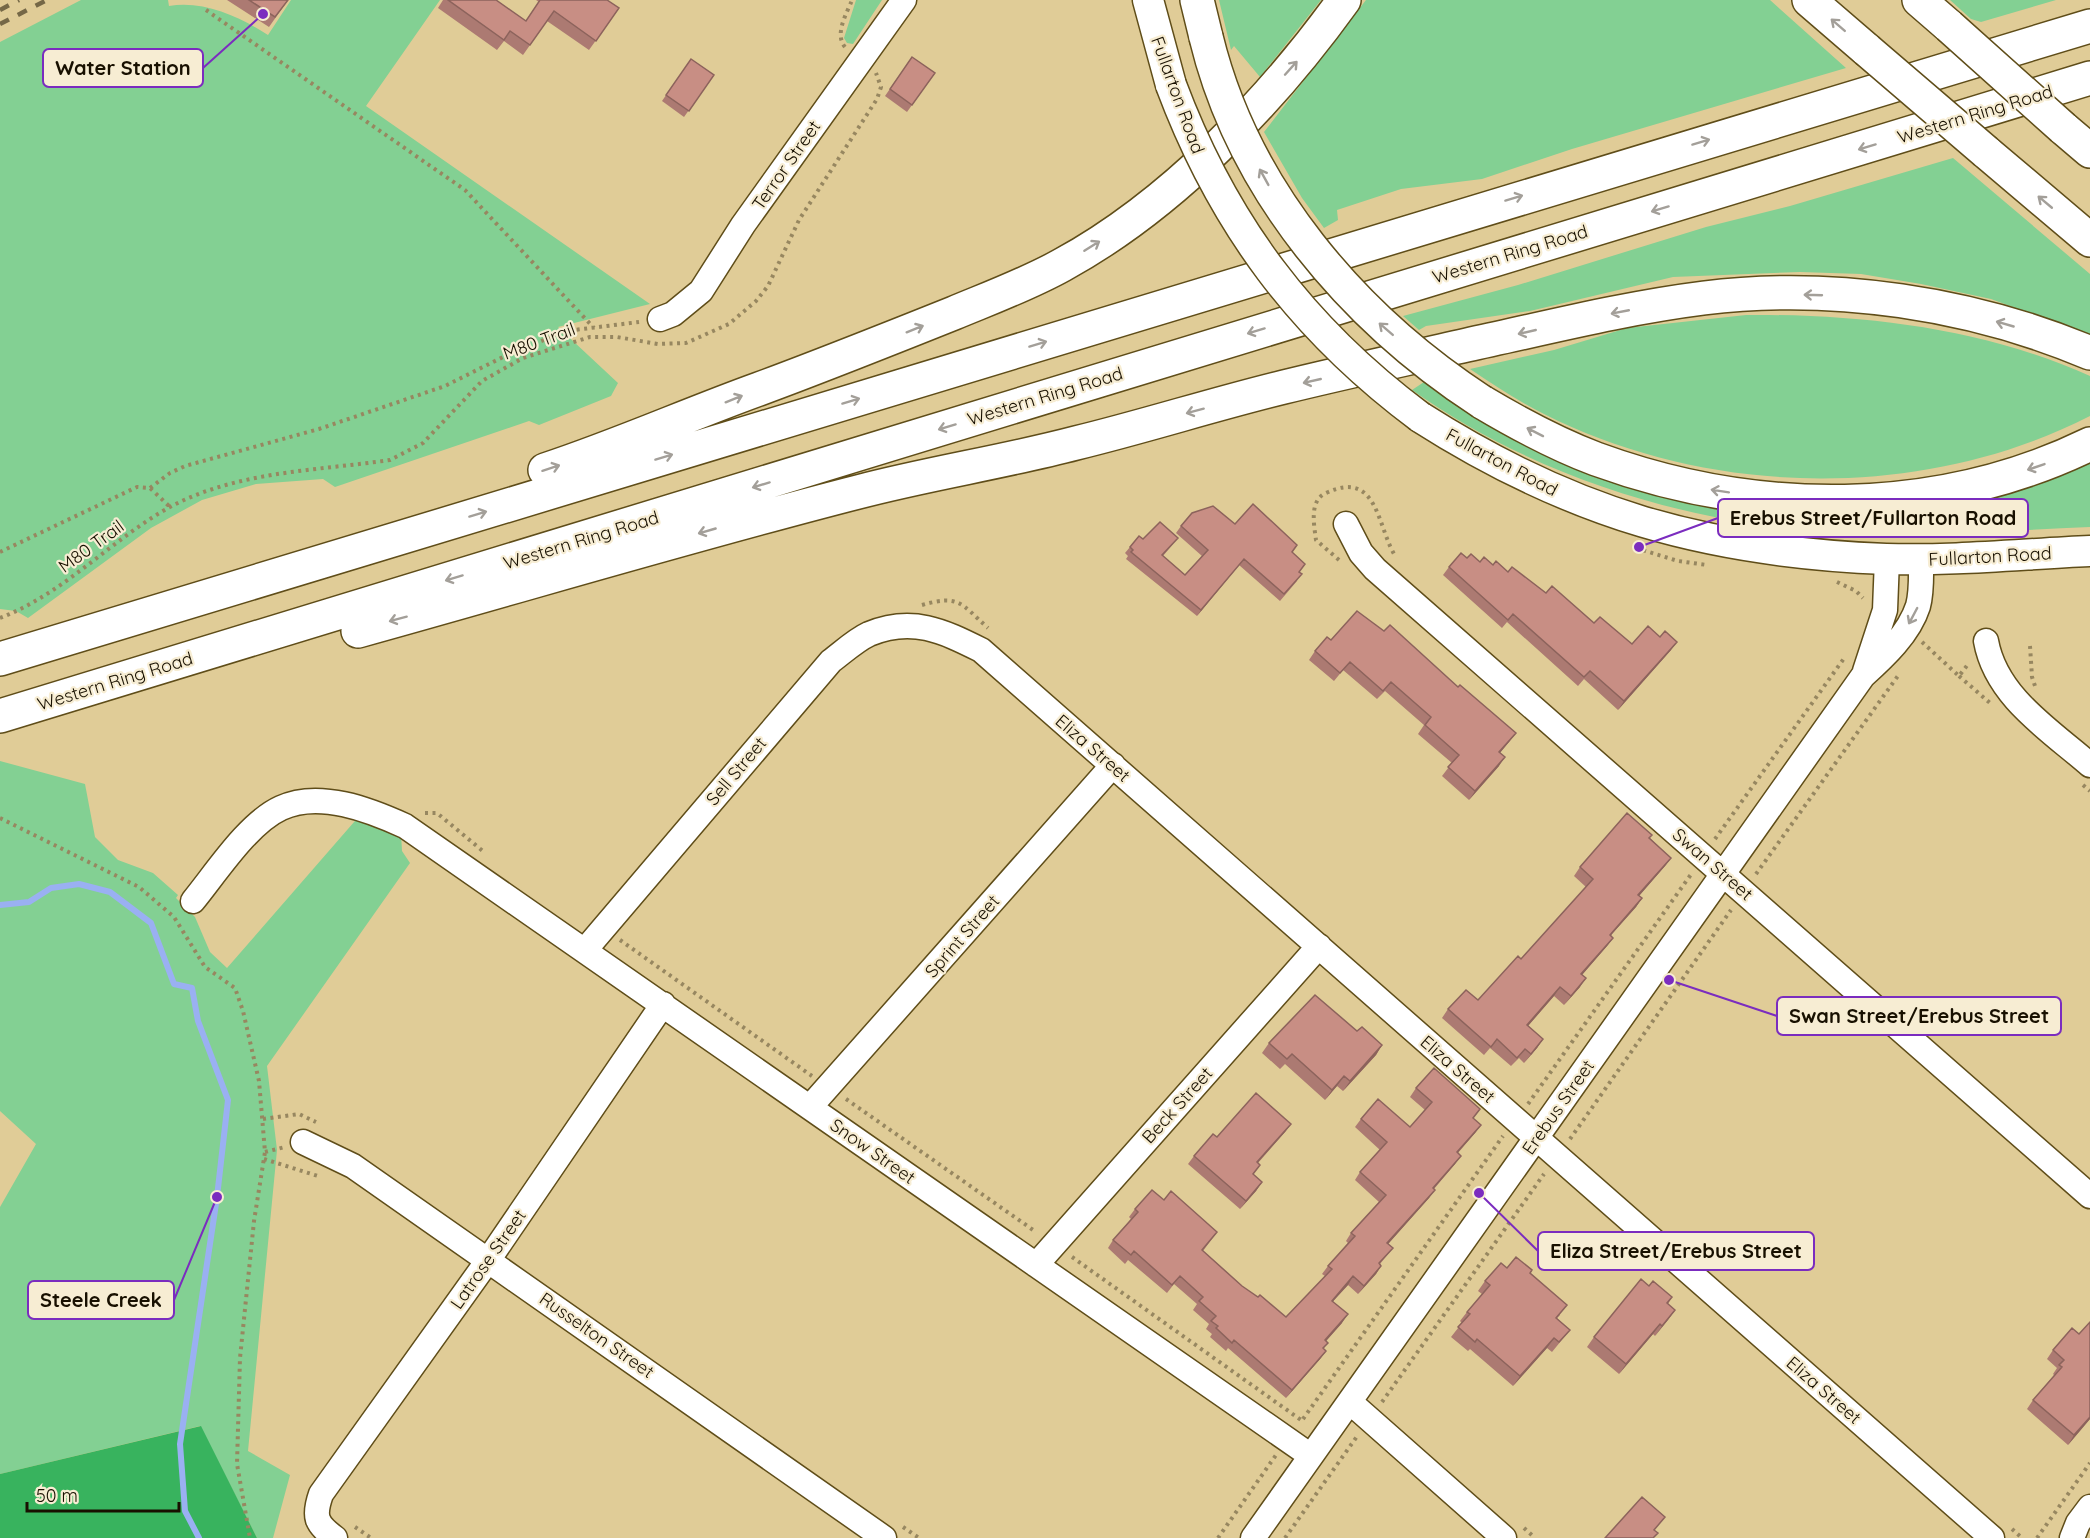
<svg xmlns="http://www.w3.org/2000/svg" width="2090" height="1538" font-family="Quicksand,sans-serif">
	<rect width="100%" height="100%" fill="#e0cc97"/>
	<path fill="#83d093" d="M81,0h87l1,6c35,-6 71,11 99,29l23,-35h149l-74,106 284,198 -92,23 60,56 -7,13 -72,29 -10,-4 -194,66 -12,-8 -67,5 -54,16 -51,28 -123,90 -12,-7 -16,-2v-567z
		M856,0h26l-29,44 -6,-1 -3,-5z
		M1219,0h102l-61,77 -26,-31 -3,4z
		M1366,0h404l76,68 -274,81 -90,30 -81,10 -64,21 1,10 -14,8 -22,-30 -38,-66z
		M1950,0h106l-75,22 -10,-3z
		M1953,158l137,116v61l-99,-36 -70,-15 -60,-10 -61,-2 -127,5 -143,34 -104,15 -7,4 -16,-14 115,-31 188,-58 84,-21z
		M1746,315c116,-1 237,13 344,61v40c-167,85 -379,82 -546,-2 -26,-13 -50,-29 -74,-45l84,-19 73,-22z
		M1424,382l11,9 109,62 193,55 353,-53v72c-111,5 -225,13 -335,-3 -121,-18 -243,-63 -343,-134z
		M0,761l85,23 10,53 23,23 35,13 25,22 -2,3 19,19 15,35 17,16 134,-154 40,19 1,18 8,12 -143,203 10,84 -29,301 42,24 -17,63h-16l-57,-112 -200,48v-267l36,-63 -36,-33z"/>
	<path fill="#38b35e" d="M201,1426l56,112h-257v-64z"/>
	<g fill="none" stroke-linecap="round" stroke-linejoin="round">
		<path stroke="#9ab0f2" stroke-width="6" d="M0,905l29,-3 22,-14 28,-4 31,8 41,31 23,61 18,4 6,33 30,79 -11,97 -37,247 5,67 14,27"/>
		<defs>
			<path id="minor" d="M660,319l13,-5 28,-23 42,-66 161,-225
				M1346,524l15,29 14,16 715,627
				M1986,641c10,56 64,89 104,124
				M1865,671l20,-61 2,-51
				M193,901c23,-28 55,-78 88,-93 38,-18 89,2 124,18l906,630
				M585,950l246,-289c12,-9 25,-21 38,-27 43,-18 74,-3 112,16l1011,888
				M810,1107l303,-342
				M303,1142l50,24 531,372
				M1036,1265l283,-319
				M1350,1402l154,136
				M335,1538c-19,-14 -22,-21 -14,-44l168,-235 174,-255
				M1253,1538l610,-862c21,-19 46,-42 55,-70 4,-14 3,-32 3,-47
				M2072,1538l6,-15 12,-16"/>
			<path id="major" d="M1148,0l23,85
				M1420,417c152,97 287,135 466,142 68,2 136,-5 204,-8"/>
			<path id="highway" d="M1197,0l9,37
				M1809,0l58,50
				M1919,0l30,26
				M2063,128l27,23
				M1986,152l104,88
				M1482,402c37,22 74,42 114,57 159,58 340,60 494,-15
				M545,470c73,-24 142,-55 214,-81 65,-24 130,-50 195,-76 36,-15 74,-29 108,-48 110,-60 210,-165 282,-265
				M358,631c166,-46 332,-96 500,-139 72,-19 146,-30 218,-49 70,-17 138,-39 208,-56 61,-15 122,-28 183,-42 79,-17 157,-37 237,-47 128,-16 268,5 386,55
				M0,659l2090,-633
				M0,716l2090,-638"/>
		</defs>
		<use href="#minor" stroke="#5f4d19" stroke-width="27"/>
		<use href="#major" stroke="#5f4d19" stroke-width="33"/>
		<use href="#highway" stroke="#5f4d19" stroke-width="36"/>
		<path stroke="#978760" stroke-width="4" stroke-dasharray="3 4.5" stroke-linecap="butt" d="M206,10l259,180 129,138
			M845,47c-11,-13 2,-34 7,-47
			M150,488l20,-15 15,-7 134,-37 126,-43 62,-31 59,-24 73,-9
			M1636,548l42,13 29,4
			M0,552l137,-65 13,1 20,19
			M1339,560l-23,-20c-2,-15 -7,-40 10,-47 53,-25 51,36 70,64
			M1837,582l19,9 7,7
			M922,605c38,-11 39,-1 66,23
			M0,618c63,-24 110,-77 168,-110 68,-37 147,-37 222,-48l33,-17 59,-62 41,-23 67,-21h27l41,7 28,-1 43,-19 27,-23 12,-15 31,-66 78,-121 4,-12 -5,-14
			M1922,642l37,34 10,-13
			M2030,646l2,31 3,9
			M1959,676l31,27
			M2083,785l7,6
			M425,813h12l47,39
			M0,818l139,69 35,30 31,50 30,21 8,23 16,70 6,71 -11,69 -14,137 -3,106 13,74
			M1715,839l130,-182
			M1756,874l144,-201
			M620,940l192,136
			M846,1099l190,133
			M1528,1104l164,-231
			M263,1119l36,-5 17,8
			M1570,1139l161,-229
			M265,1152l20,-5
			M264,1159l57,18
			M1072,1257l229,163
			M1382,1402l162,-228
			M1303,1419l200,-283
			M355,1527l16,11
			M903,1527l16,11
			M1524,1528l11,10
			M2012,1529l10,9
			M1218,1538l58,-83
			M1285,1538l73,-103
			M2037,1538l53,-75"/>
		<use href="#minor" stroke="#fff" stroke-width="24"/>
		<use href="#major" stroke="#fff" stroke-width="30"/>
		<use href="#highway" stroke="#fff" stroke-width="33"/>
		<path stroke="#756847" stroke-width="4.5" stroke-dasharray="10 10" stroke-linecap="butt" d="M0,10l19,-10
			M0,24l47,-24"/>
		<defs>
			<path id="major-bridge" d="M1171,85c52,139 131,244 249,332"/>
			<path id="highway-bridge" d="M1949,26l114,102
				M1206,37c37,153 147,281 276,365
				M1867,50l119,102"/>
		</defs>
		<use href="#major-bridge" stroke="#5f4d19" stroke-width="33" stroke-linecap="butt"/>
		<use href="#highway-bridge" stroke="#5f4d19" stroke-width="36" stroke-linecap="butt"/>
		<use href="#major-bridge" stroke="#fff" stroke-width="30"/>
		<use href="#highway-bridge" stroke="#fff" stroke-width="33"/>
	</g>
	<path fill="#ac7a72" d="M227,0h61l-19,27z
		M443,0h53l30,21 13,-19 -3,-2h71l12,8 -30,42 -42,-29 -24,34 -19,-14 -7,9 -59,-42z
		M912,57l23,16 -28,39 -22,-16z
		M691,59l23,16 -30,42 -22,-16z
		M1235,524l57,29 7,19 -2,9 -17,20 -41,-36 -42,51 -71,-57 2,-3 -3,-3 5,-6 13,-8 30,5 -10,12 22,19 17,-19 -26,-23 5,-7z
		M1467,558l26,7 15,7 38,21 48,30 38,21 39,6 -53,60 -34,-31 -6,7 -71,-64 -5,6 -59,-53 6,-8z
		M1331,640l127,47 58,46 -16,20 -1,13 -30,34 -27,-24 10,-13 -34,-29 6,-9 -39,-34 -8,8 -34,-29 -9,11 -25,-21 6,-9z
		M1650,838l21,20 -6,8 -26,30 3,2 -6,9 -25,28 2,3 -6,8 -25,29 -2,12 -16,18 -10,-9 -26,30 15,13 -6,9 -13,15 -5,-5 -8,8 -21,-18 -6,7 -42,-37 6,-9 30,-9 43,-41 65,-72 -12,-11 6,-9z
		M1357,1031l25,14 -6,10 -33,36 -6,-5 -12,14 -40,-36 -5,5 -18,-16 7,-10z
		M1416,1088l57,31 8,6 -6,8 -17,20 -3,11 -21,25 -5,9 -41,46 5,4 -13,16 1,2 -5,8 -18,20 -10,-9 -15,16 9,22 -16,18 -2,8 2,2 -6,8 -34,39 -58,-50 -2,3 -16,-14 2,-3 -6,-5 3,-5 -16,-14 4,-6 -23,-20 -7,9 -39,-33 -3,4 -17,-16 5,-8 18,-21 -2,-2 6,-8 29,-9 53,32 -14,19 39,35 44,31 39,-41 -3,-2 6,-8 20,-23 -2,-2 5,-8 28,-31 -24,-22 5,-8 20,-22 -25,-23 6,-8 49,8 15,-17 -15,-13z
		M1291,1124l-6,8 -27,31 -5,11 9,8 -6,9 -16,18 -52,-45 6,-8 23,-19z
		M1507,1268l23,5 30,42 -3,3 13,12 -18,22 -5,-4 -34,38 -43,-37 -2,2 -17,-14 11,-14 -2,-2 7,-9 15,-18 -4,-3 7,-10z
		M1649,1286l23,11 -4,7 7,6 -20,26 -2,-2 -34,40 -32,-27 7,-10z
		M2072,1328l18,91 -22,26 -41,-36 6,-9 21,-25 -1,-1 4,-6 -10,-9 6,-9z"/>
	<path fill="#8c635c" d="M1244,559l-5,6 -42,51 4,-6z
		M1677,642l-6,8 -53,60 6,-9z
		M1516,733l-7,9 -16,19 6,-9z
		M1505,757l-6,9 -30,34 6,-9z
		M1671,858l-6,8 -33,38 6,-9z
		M1642,898l-6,9 -32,36 6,-8z
		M1613,938l-6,8 -32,37 6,-9z
		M1586,978l-6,9 -16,18 7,-9z
		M1560,987l-6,9 -33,38 6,-9z
		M1543,1039l-6,9 -13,15 7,-9z
		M1382,1045l-6,10 -33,36 7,-10z
		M1344,1076l-7,10 -12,14 7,-10z
		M1291,1124l-6,8 -34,38 6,-8z
		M1481,1125l-6,8 -24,27 6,-8z
		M1461,1156l-6,8 -28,32 6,-8z
		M1262,1182l-6,9 -16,18 6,-8z
		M1435,1190l-6,8 -48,54 6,-9z
		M1381,1266l-5,8 -18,20 6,-8z
		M1353,1276l-5,9 -22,24 6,-8z
		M1675,1310l-7,10 -13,16 7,-10z
		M1348,1314l-6,9 -23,26 6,-9z
		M1660,1324l-7,10 -34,40 7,-10z
		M1554,1338l-7,10 -34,38 7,-10z
		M1326,1351l-6,8 -34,39 6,-8z
		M2090,1417v2l-22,26 6,-10z"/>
	<path fill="#c88e84" stroke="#8c635c" stroke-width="1.5" d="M249,0h39l-13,17z
		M448,0h48l30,21 14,-21h67l12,8 -23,33 -42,-30 -24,34 -20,-14 -6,9z
		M912,57l23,16 -23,32 -22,-16z
		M691,59l23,16 -25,36 -23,-16z
		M1253,504l44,41 -5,7 13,12 -6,8 3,2 -18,20 -40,-35 -43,51 -70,-58 2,-2 -3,-3 9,-11 4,3 17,-17 18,16 -16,17 23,20 23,-25 -27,-24 11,-13 21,-7 22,18z
		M1461,553l6,5 4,-4 9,8 4,-5 9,8 3,-4 12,11 4,-5 34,26 6,-7 42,37 6,-6 32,27 16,-18 12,11 5,-6 12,11 -53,59 -34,-30 -6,6 -71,-63 -5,6 -59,-53z
		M1357,611l27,20 6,-6 68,62 2,-2 56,48 -17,19 6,5 -30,34 -27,-24 11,-12 -34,-30 6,-8 -40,-35 -8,9 -33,-29 -10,11 -25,-22 12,-14 4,3z
		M1627,813l25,22 -3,3 22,20 -33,37 4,3 -32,37 3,3 -32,36 5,4 -15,18 -11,-9 -33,38 16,14 -12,15 -6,-5 -8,9 -20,-19 -6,8 -43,-38 18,-19 12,10 40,-44 3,3 72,-80 -13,-12z
		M1315,995l42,36 5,-4 20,18 -32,36 -6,-5 -12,14 -40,-36 -5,5 -18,-16z
		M1434,1068l46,41 -7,9 8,7 -24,27 4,4 -28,32 2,2 -48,53 6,5 -14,15 2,3 -17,20 -11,-10 -21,25 16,13 -23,26 3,3 -5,5 3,3 -34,39 -58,-50 -2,3 -16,-15 2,-2 -7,-5 5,-5 -17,-15 4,-4 -23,-21 -8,9 -38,-34 -3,4 -18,-15 25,-28 -3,-3 17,-19 12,10 7,-9 46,41 -15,18 40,36 16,11 2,-2 26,22 46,-48 -4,-3 27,-30 -4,-3 35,-38 -26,-23 27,-30 -26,-23 17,-20 32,28 22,-25 -16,-14z
		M1256,1093l35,31 -34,38 3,3 -7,9 9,8 -16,19 -52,-45 19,-22 4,3z
		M1516,1257l16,13 -2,3 37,32 -11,13 14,12 -11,12 -5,-4 -34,38 -43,-37 -2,3 -17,-15 12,-13 -3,-2 23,-27 -5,-4 16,-18 6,5z
		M1641,1279l8,7 4,-5 19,16 -5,6 8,7 -13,16 -2,-2 -34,40 -32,-27z
		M2090,1322v95l-16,18 -41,-35 29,-33 -3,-2 5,-5 -11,-10 19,-22 7,6z
		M1642,1497l23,20 -11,13 4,3 -5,5h-48z"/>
	<defs><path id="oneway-shaft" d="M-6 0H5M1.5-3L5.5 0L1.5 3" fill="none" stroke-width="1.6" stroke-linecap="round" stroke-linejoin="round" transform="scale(1.5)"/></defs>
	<g stroke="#a39f99">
		<use href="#oneway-shaft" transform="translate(1838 25) rotate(-139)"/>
		<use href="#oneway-shaft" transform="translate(1291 68) rotate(-48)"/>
		<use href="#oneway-shaft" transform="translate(1701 142) rotate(-17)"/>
		<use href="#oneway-shaft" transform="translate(1867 147) rotate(163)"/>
		<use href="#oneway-shaft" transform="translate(1264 177) rotate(-119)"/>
		<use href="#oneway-shaft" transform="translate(1514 198) rotate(-17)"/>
		<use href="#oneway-shaft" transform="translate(2045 202) rotate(-140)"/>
		<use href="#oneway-shaft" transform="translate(1660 209) rotate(163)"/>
		<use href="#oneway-shaft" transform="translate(1092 246) rotate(-32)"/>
		<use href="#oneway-shaft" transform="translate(1813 295) rotate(-178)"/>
		<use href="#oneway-shaft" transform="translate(1620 312) rotate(169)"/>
		<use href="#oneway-shaft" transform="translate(2005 324) rotate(-164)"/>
		<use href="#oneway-shaft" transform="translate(915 329) rotate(-22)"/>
		<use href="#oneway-shaft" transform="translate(1386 329) rotate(-139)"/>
		<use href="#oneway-shaft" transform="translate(1256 331) rotate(163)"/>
		<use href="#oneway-shaft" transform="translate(1527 332) rotate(167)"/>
		<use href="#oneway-shaft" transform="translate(1038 344) rotate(-17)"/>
		<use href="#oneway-shaft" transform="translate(1312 381) rotate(167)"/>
		<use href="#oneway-shaft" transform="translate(734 399) rotate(-22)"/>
		<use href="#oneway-shaft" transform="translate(851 401) rotate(-17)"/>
		<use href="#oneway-shaft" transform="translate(1195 411) rotate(165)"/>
		<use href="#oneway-shaft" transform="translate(947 427) rotate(163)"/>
		<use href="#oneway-shaft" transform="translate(1535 432) rotate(-153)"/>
		<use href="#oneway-shaft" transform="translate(664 457) rotate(-17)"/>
		<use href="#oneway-shaft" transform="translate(2036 467) rotate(161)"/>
		<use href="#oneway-shaft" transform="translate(551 468) rotate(-18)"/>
		<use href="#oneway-shaft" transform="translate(761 485) rotate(163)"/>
		<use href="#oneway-shaft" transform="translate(1720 491) rotate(-171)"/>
		<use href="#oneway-shaft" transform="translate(478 514) rotate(-17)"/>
		<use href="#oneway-shaft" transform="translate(707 531) rotate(164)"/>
		<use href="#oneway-shaft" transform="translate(454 578) rotate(163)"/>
		<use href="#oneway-shaft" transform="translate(1913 616) rotate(118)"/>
		<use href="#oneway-shaft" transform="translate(398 619) rotate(165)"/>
	</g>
	<g text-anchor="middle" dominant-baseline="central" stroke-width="4.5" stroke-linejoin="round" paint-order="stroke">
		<g font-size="18" fill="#181000" stroke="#f7edd3">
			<text transform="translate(1178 95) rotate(70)">Fullarton Road</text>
			<text transform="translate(1975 114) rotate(-17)">Western Ring Road</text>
			<text transform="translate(786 165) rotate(-55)">Terror Street</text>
			<text transform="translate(1510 254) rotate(-17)">Western Ring Road</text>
			<text transform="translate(539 341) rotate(-20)">M80 Trail</text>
			<text transform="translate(1045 396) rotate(-17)">Western Ring Road</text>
			<text transform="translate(1502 462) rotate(28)">Fullarton Road</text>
			<text transform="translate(581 540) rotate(-17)">Western Ring Road</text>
			<text transform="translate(91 546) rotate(-36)">M80 Trail</text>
			<text transform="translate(1990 556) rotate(-3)">Fullarton Road</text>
			<text transform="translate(115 681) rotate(-17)">Western Ring Road</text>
			<text transform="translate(1093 748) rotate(41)">Eliza Street</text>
			<text transform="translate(736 771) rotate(-50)">Sell Street</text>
			<text transform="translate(1713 864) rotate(41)">Swan Street</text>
			<text transform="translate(962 936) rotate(-49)">Sprint Street</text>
			<text transform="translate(1458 1069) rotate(41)">Eliza Street</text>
			<text transform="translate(1177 1105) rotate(-48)">Beck Street</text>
			<text transform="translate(1558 1107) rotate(-55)">Erebus Street</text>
			<text transform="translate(873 1151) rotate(35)">Snow Street</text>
			<text transform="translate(488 1259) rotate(-55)">Latrose Street</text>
			<text transform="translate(597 1335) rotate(35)">Russelton Street</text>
			<text transform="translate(1824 1390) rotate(41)">Eliza Street</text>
		</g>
	</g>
	<path fill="none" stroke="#7b2cbf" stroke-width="2" d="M263 14L203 68M1639 547L1718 518M1669 980L1777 1016M1479 1193L1538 1251M217 1197L174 1300"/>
	<g fill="#7b2cbf" stroke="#f7edd3" stroke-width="2">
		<circle cx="263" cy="14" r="6"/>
		<circle cx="1639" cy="547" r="6"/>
		<circle cx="1669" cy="980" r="6"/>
		<circle cx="1479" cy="1193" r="6"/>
		<circle cx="217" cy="1197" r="6"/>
	</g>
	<g fill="#f7edd3" stroke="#7b2cbf" stroke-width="2">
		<rect x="43" y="49" width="160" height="38" rx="6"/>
		<rect x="1718" y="499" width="310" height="38" rx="6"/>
		<rect x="1777" y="997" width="284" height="38" rx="6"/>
		<rect x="1538" y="1232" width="276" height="38" rx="6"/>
		<rect x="28" y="1281" width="146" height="38" rx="6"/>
	</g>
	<g font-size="20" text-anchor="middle" font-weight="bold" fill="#181000">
		<text x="123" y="75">Water Station</text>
		<text x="1873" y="525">Erebus Street/Fullarton Road</text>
		<text x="1919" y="1023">Swan Street/Erebus Street</text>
		<text x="1676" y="1258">Eliza Street/Erebus Street</text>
		<text x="101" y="1307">Steele Creek</text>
	</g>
	<path d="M27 1502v9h152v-9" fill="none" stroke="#181000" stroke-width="3"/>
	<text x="36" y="1502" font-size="18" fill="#181000" stroke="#f7edd3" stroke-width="4.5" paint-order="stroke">50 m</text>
</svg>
